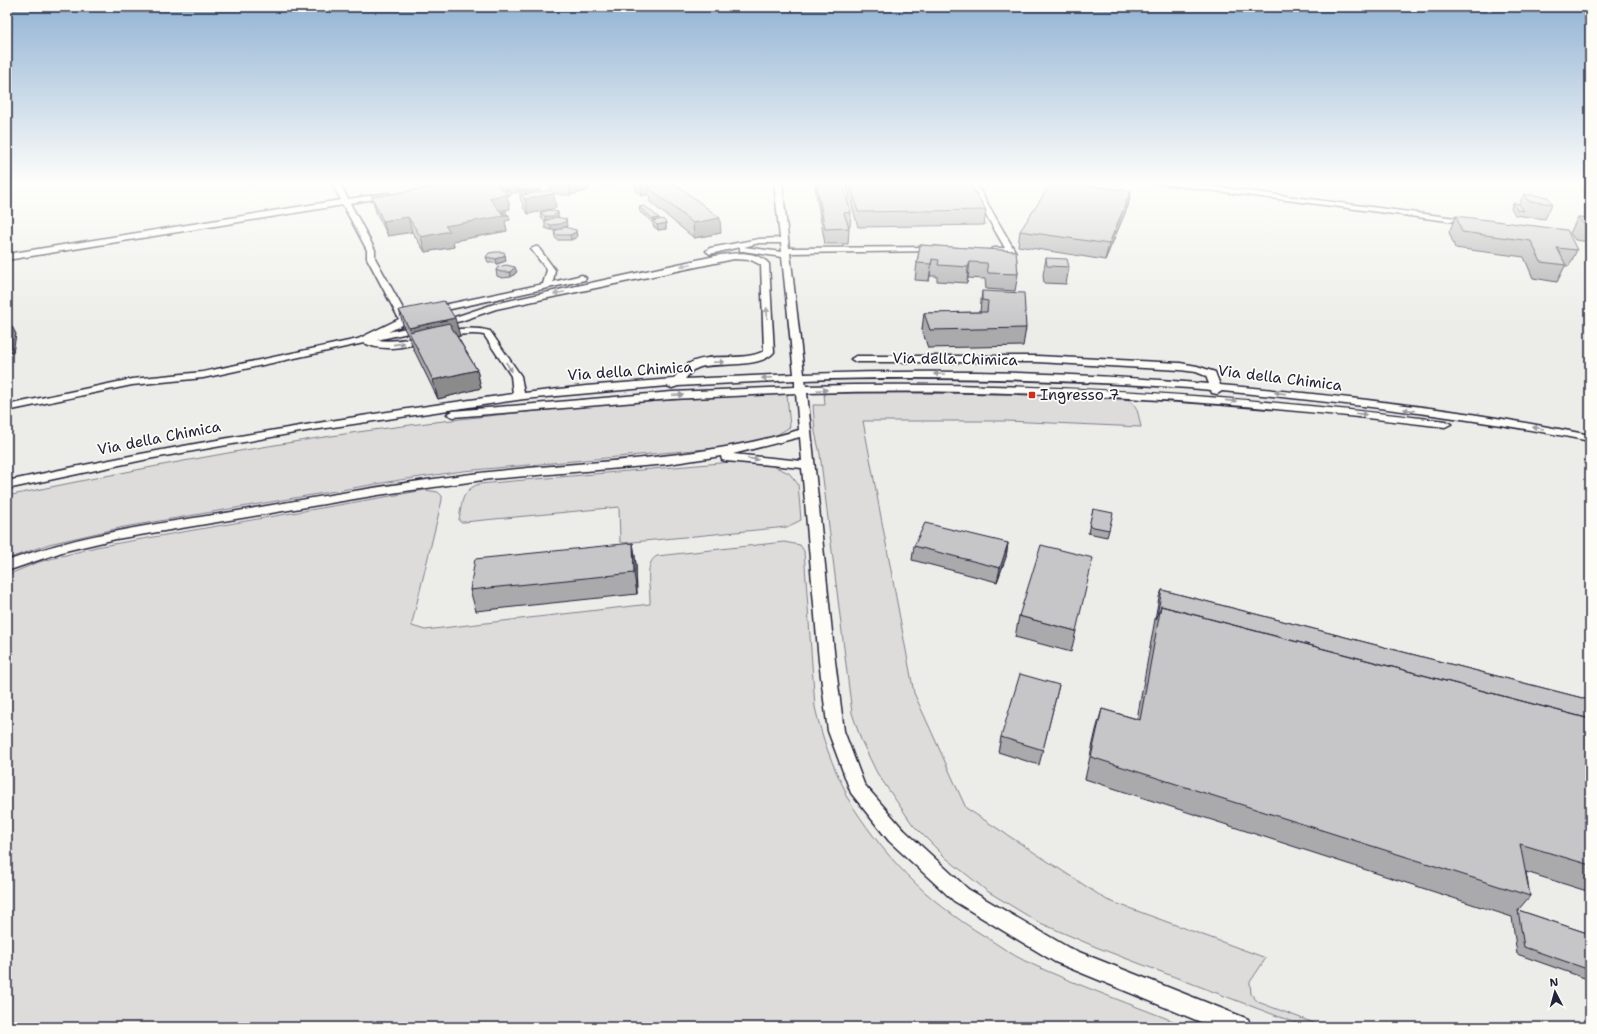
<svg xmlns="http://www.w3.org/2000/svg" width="1597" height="1034" font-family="'Shantell Sans',sans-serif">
	<rect width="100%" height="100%" fill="#fdfcf7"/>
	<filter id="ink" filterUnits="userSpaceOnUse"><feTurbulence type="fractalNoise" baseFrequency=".025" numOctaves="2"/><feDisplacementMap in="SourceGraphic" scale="8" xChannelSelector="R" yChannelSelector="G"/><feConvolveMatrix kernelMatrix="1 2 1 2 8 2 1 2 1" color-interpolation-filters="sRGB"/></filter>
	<g filter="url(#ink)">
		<path fill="#ecece9" d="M7,182h1583v845h-1583z"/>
		<path fill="#dddcdb" stroke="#807f8b" d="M905,392h79l134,5c20,3 19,13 23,30l-135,-6h-143l51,272 52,115 141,92 159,58 -16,24 1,12 7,8 56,21 5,4h-13l-210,-80 -58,-25 -51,-31 -41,-33 -33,-33 -36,-52 -16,-33 -9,-27 -32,-259 -5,-22 -2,-27h12l-1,-12z
			M787,394l3,33 -15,9 -16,5 -31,6 -265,24 -63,9 -276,47 -75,17 -42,15v-63c116,-24 233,-47 351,-64 142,-20 285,-32 429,-38z
			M732,462l39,3 18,8 9,11 3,36 -14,7 -164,16 -3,-2 -1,-34 -155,15h-4l-1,-2c3,-18 2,-29 20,-36z
			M425,490l13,2 4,4v4l-30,123v3l13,4 225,-26c1,-14 -7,-41 7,-48l127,-14 16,3 4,6 11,156c7,31 17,58 31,85l-1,2c37,61 80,106 141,143 12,8 25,17 39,24 53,25 109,44 163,66h-1181v-452l32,-13 57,-15z"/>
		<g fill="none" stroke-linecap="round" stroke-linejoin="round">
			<defs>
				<path id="lane" d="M331,182h8l9,17 40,-6 4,2 -4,2 -38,6 25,47v8l32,58 13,-6 123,-26 4,-14 -16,-21 4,-2h3l17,23 -2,12 29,-7 4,3 -1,2 -162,35 -35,17 67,-15 39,-13 221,-48c17,-3 41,-7 54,8l5,88c-14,17 -54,10 -74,15l-7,3 -8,9 109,-5 -12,-117 -39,-6h-3v-4l-30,7 -4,-3 4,-3 49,-9 21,-1 -6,-56h8l7,66 147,-1 4,2 -4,2 -146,2 14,121c135,-5 271,-2 405,10l-3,-8 -10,-4 -16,-2 -143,-8h-181l-5,-3 5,-3h181l143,7 17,3 18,6 5,13c124,11 248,25 370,50v6c-121,-24 -245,-38 -368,-50l-5,3 -5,-1 -1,-3 -22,-2c-128,-8 -256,-13 -384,-8l1,6c214,-6 427,9 639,35l6,3 -6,3c-212,-26 -425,-40 -638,-34l28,268 9,70 20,53 39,45 65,60 101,59 179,71 3,8h-38l-158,-65 -101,-61 -65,-60 -38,-48 -23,-62 -9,-70 -17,-193 -76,-7 -4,-1 -1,-4 -53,8 -178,15 -112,16 -262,44 -51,12 -58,20v-10c73,-27 148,-37 225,-49 98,-17 196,-35 296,-44 91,-8 182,-12 271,-38l-3,-37 -124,6 -219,18 -6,-3 6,-3 219,-19 123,-5v-7l-117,6 -6,2 -5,-2 -143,13 -218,32 -158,28 -141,30v-8c168,-36 336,-64 506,-87l-2,-18 -27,-41c-38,-7 -86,25 -120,8l-161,35 -71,7 -125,26v-6l125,-26 71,-7 155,-33 41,-20 -32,-61v-8l-24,-45 -336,55v-6l334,-54zM759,243h22l1,9 -38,-5zM734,259l17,1 10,5 3,86c-24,12 -53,0 -76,13 -6,4 -10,10 -15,15l-87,7 -62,7 -3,-17 -31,-45c-38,-10 -74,14 -113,9l84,-19 35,-12zM800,437l2,24 -69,-7z
					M967,182h8l40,69 -1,2 -20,-1 -4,-2 4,-2h11z
					M1158,182h21l292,38 4,2 -4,2 -309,-40z
					M1579,182h8l3,6v8h-3z"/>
			</defs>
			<use href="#lane" stroke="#22223b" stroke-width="3"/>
			<use href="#lane" fill="#fdfcf7" fill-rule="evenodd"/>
		</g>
		<path fill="#aaaaac" stroke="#22223b" d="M466,182h51l1,10 -7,1v2l-4,1 3,13 -5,1 2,5 3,5 -5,1 2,10 -54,10 1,6 -29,5 -13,-20 -24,4 -12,-24 -4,-15z
			M550,182h38l1,6 -3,3 -16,4h-8l-10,-3 4,16 -28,6 -4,-5 -1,-5 -2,-3 -3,-15 22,6 11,-2z
			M598,182h20l-10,3 -10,-2z
			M635,182h32v2l54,49 -27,5 -44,-36 -1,-8 -7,2 -6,-6z
			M815,182h27l9,30 -1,15 -1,1 -1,16h-23l-10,-57z
			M847,182h63l2,3 74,25 -2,15 -126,2 -11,-40z
			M1131,191l-3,15 -23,54 -87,-14 2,-15z
			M1524,194l28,10 -7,15 -30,-4 -4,-7 2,-5 6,1z
			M639,207l27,16v6l-8,1 -5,-4v-3l-13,-11z
			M558,212v6l9,8 -3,2 12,2 1,7 -6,3h-14l-2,-3 -1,-6 5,-2 -8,1 -6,-2v-7l-4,-3 -1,-5z
			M1456,216l121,34 -8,16h-4l-8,16 -24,-4 -9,-21 -69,-9 -6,-16z
			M1578,217l12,1v24l-15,-2 -5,-7z
			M920,245l96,6 2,23 -3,17 -29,-2 -1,-10 -17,-1 -1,5 -30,-2v-5h-7l-1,5 -14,-1 2,-17z
			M505,255l1,6 -9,3 -9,-2 -2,-5z
			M1046,258l23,9 -3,17 -22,-1 -1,-8z
			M496,270l21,2 -6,5 -9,1 -5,-2z
			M982,291l44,37 -3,18 -95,2 -6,-18 2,-17 56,-1z
			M399,310l61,26h-3l20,34 4,18 -43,11 -24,-49 -3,-8 -7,-14z
			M1093,509l16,21 -2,7 -19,-4z
			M633,543l3,21 1,30 -161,17 -6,-21z
			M1008,543l-2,14 -9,25 -85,-22 2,-14z
			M1162,590l428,110v192l-64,-20 4,24 -12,14 72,24v46l-73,-26 -5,-37 -427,-138 11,-49 6,-21 35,10 22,-122z
			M1019,616l57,15 -5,21 -56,-15z
			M1059,685l-20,80 -41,-13 3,-15z"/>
		<path fill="#8b8b8c" stroke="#22223b" d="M493,182h24l1,10 -7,1v2l-4,1 3,13 -18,3 -3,-14z
			M583,182h5l1,6 -3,3 -16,4 -1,-10z
			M608,182h10l-10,3z
			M641,182h26v9l-19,-4 1,7 -7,2z
			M525,189l1,9h1l-1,-7 14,-2 1,7 13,-2 2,14 -28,6 -3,-15 -3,-4 -1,-5z
			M1131,191l-3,15 -23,54 4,-16z
			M506,210l1,5h2l1,5 -5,1 2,10 -54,10 1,6 -29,5 -4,-15 24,-11 56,-14z
			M558,212v5l-4,4 -8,1 -1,-6z
			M408,217l4,15 -24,4 -5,-15z
			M659,218l1,5 -6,-1 -1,-3z
			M720,218l1,15 -27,5 -1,-15z
			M566,219l1,7 -6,3 -10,1v-5z
			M666,223v6l-8,1 -1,-5z
			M576,232l1,5 -6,3 -1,-5z
			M505,255l1,6 -9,3 -1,-5z
			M932,259l-2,17 -1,5 2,-17z
			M970,262l-2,16 -1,5 1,-16z
			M515,267l2,5 -6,5 -1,-5z
			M7,317l9,17 -3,19 -6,1z
			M455,318l5,18 -7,1h-42l-2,-9z
			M477,370l4,18 -43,11 -5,-19z
			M633,543l3,21 1,30 -3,-21z
			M1008,543l-2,14 -9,25 3,-14z"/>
		<path fill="#c6c6c8" stroke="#22223b" d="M466,182h28l13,12 -18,4 15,18 -59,10 5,5 -29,6 -13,-20 -25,4 -11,-24z
			M551,182h32l-14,3h-9z
			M816,182h26l9,30 -7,1 5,15 -24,1z
			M850,182h60l2,3 58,-2 16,27 -128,2z
			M1052,182h10l69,9 -22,53 -89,-13z
			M674,183l46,35 -27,5 -45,-36z
			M535,184l5,5 -14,2 -1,-2 -4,1 -3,-4z
			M502,189h2l6,1 -6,1z
			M551,190l3,4 -29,5 -4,-4z
			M1524,194l24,3 4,7 -24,-3z
			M1513,203l6,1 5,7 -7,-1z
			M645,206l14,12 -6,1 -14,-12z
			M499,210h7l-5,2z
			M549,210l9,2 -5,4h-8l-5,-3z
			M501,212l4,1 -2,1 6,1 -5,1z
			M1456,216l111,14 10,20 -20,-2 9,17 -25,-3 -10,-21 -69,-9z
			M556,217l10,2v2l-6,3 -9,1 -6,-2v-2z
			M1578,217l12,1v7l-7,-1z
			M663,219l3,4 -9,2 -4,-4z
			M565,227l11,3v2l-6,3h-14l-2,-4z
			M920,245l96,6 2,23 -30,-1 -1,-10 -17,-1 -2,5 -30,-2 1,-5 -7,-1 -1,5 -14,-1z
			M496,252h8l1,3 -9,4 -10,-2 3,-4z
			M1046,258l21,1 2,8 -22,-1z
			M506,265l9,2 -5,5h-9l-5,-2 2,-3z
			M982,291l42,2 2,35 -96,2 -6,-17 63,-1 1,-11 -6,-1z
			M444,301l11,17 -46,10 -10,-18z
			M449,323l28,47 -44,10 -24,-48z
			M1093,509l20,4 -4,17 -20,-4z
			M925,523l83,20 -8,25 -86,-22z
			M633,543l1,30 -164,17 5,-31z
			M1041,545l52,13 -17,73 -57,-15z
			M1162,590l428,110v19l-429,-113 -5,14z
			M1161,606l429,113v146l-70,-21 10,52 -439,-139 11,-48 38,11z
			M1020,674l39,11 -16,65 -42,-13z
			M1518,910l72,24v36l-66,-23z"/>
		<defs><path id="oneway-solid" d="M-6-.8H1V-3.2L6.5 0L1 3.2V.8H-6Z"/></defs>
		<g fill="#9a9aa2">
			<use href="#oneway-solid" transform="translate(686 265) rotate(168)"/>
			<use href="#oneway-solid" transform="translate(559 293) rotate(168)"/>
			<use href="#oneway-solid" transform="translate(767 313) rotate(-93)"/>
			<use href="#oneway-solid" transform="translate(399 344) rotate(-6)"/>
			<use href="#oneway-solid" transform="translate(719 362) rotate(-2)"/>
			<use href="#oneway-solid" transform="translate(509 367) rotate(57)"/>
			<use href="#oneway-solid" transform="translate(939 374) rotate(-180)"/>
			<use href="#oneway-solid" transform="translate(767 378) rotate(177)"/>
			<use href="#oneway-solid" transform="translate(822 390) rotate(-2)"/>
			<use href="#oneway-solid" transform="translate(1280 393) rotate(-173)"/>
			<use href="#oneway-solid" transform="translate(678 395) rotate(-2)"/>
			<use href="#oneway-solid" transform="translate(1231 401) rotate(5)"/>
			<use href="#oneway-solid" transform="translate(1409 410) rotate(-172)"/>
			<use href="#oneway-solid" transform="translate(1361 414) rotate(6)"/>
			<use href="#oneway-solid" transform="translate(1538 428) rotate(-171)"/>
			<use href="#oneway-solid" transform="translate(753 459) rotate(6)"/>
		</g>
	</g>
	<linearGradient id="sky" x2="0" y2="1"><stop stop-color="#92b3d4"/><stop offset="0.56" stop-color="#fefefb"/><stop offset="1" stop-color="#fefefb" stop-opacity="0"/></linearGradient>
	<rect width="1597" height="327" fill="url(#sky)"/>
	<rect fill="#c8321e" stroke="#fdfcf7" stroke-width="1.5" x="1028" y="391" width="8" height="8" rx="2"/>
	<g text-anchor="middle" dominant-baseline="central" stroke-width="3.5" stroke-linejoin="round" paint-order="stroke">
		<g font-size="15" fill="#22223b" stroke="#fdfcf7">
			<text transform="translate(955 359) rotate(1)">Via della Chimica</text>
			<text transform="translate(630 371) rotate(-4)">Via della Chimica</text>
			<text transform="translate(1280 378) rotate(7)">Via della Chimica</text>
			<text transform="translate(159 438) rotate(-11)">Via della Chimica</text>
		</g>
		<g font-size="15" fill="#22223b" stroke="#fdfcf7" text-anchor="start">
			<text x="1040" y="395">Ingresso 7</text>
		</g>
	</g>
	<rect width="1597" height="1034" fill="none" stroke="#fdfcf7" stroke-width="24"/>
	<rect x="12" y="12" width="1573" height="1010" fill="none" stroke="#22223b" stroke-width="1.5" filter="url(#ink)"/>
	<g transform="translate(1555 992) rotate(354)" stroke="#fdfcf7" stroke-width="3" paint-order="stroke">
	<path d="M0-3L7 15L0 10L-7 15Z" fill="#22223b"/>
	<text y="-6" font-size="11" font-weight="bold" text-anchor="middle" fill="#22223b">N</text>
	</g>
</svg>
